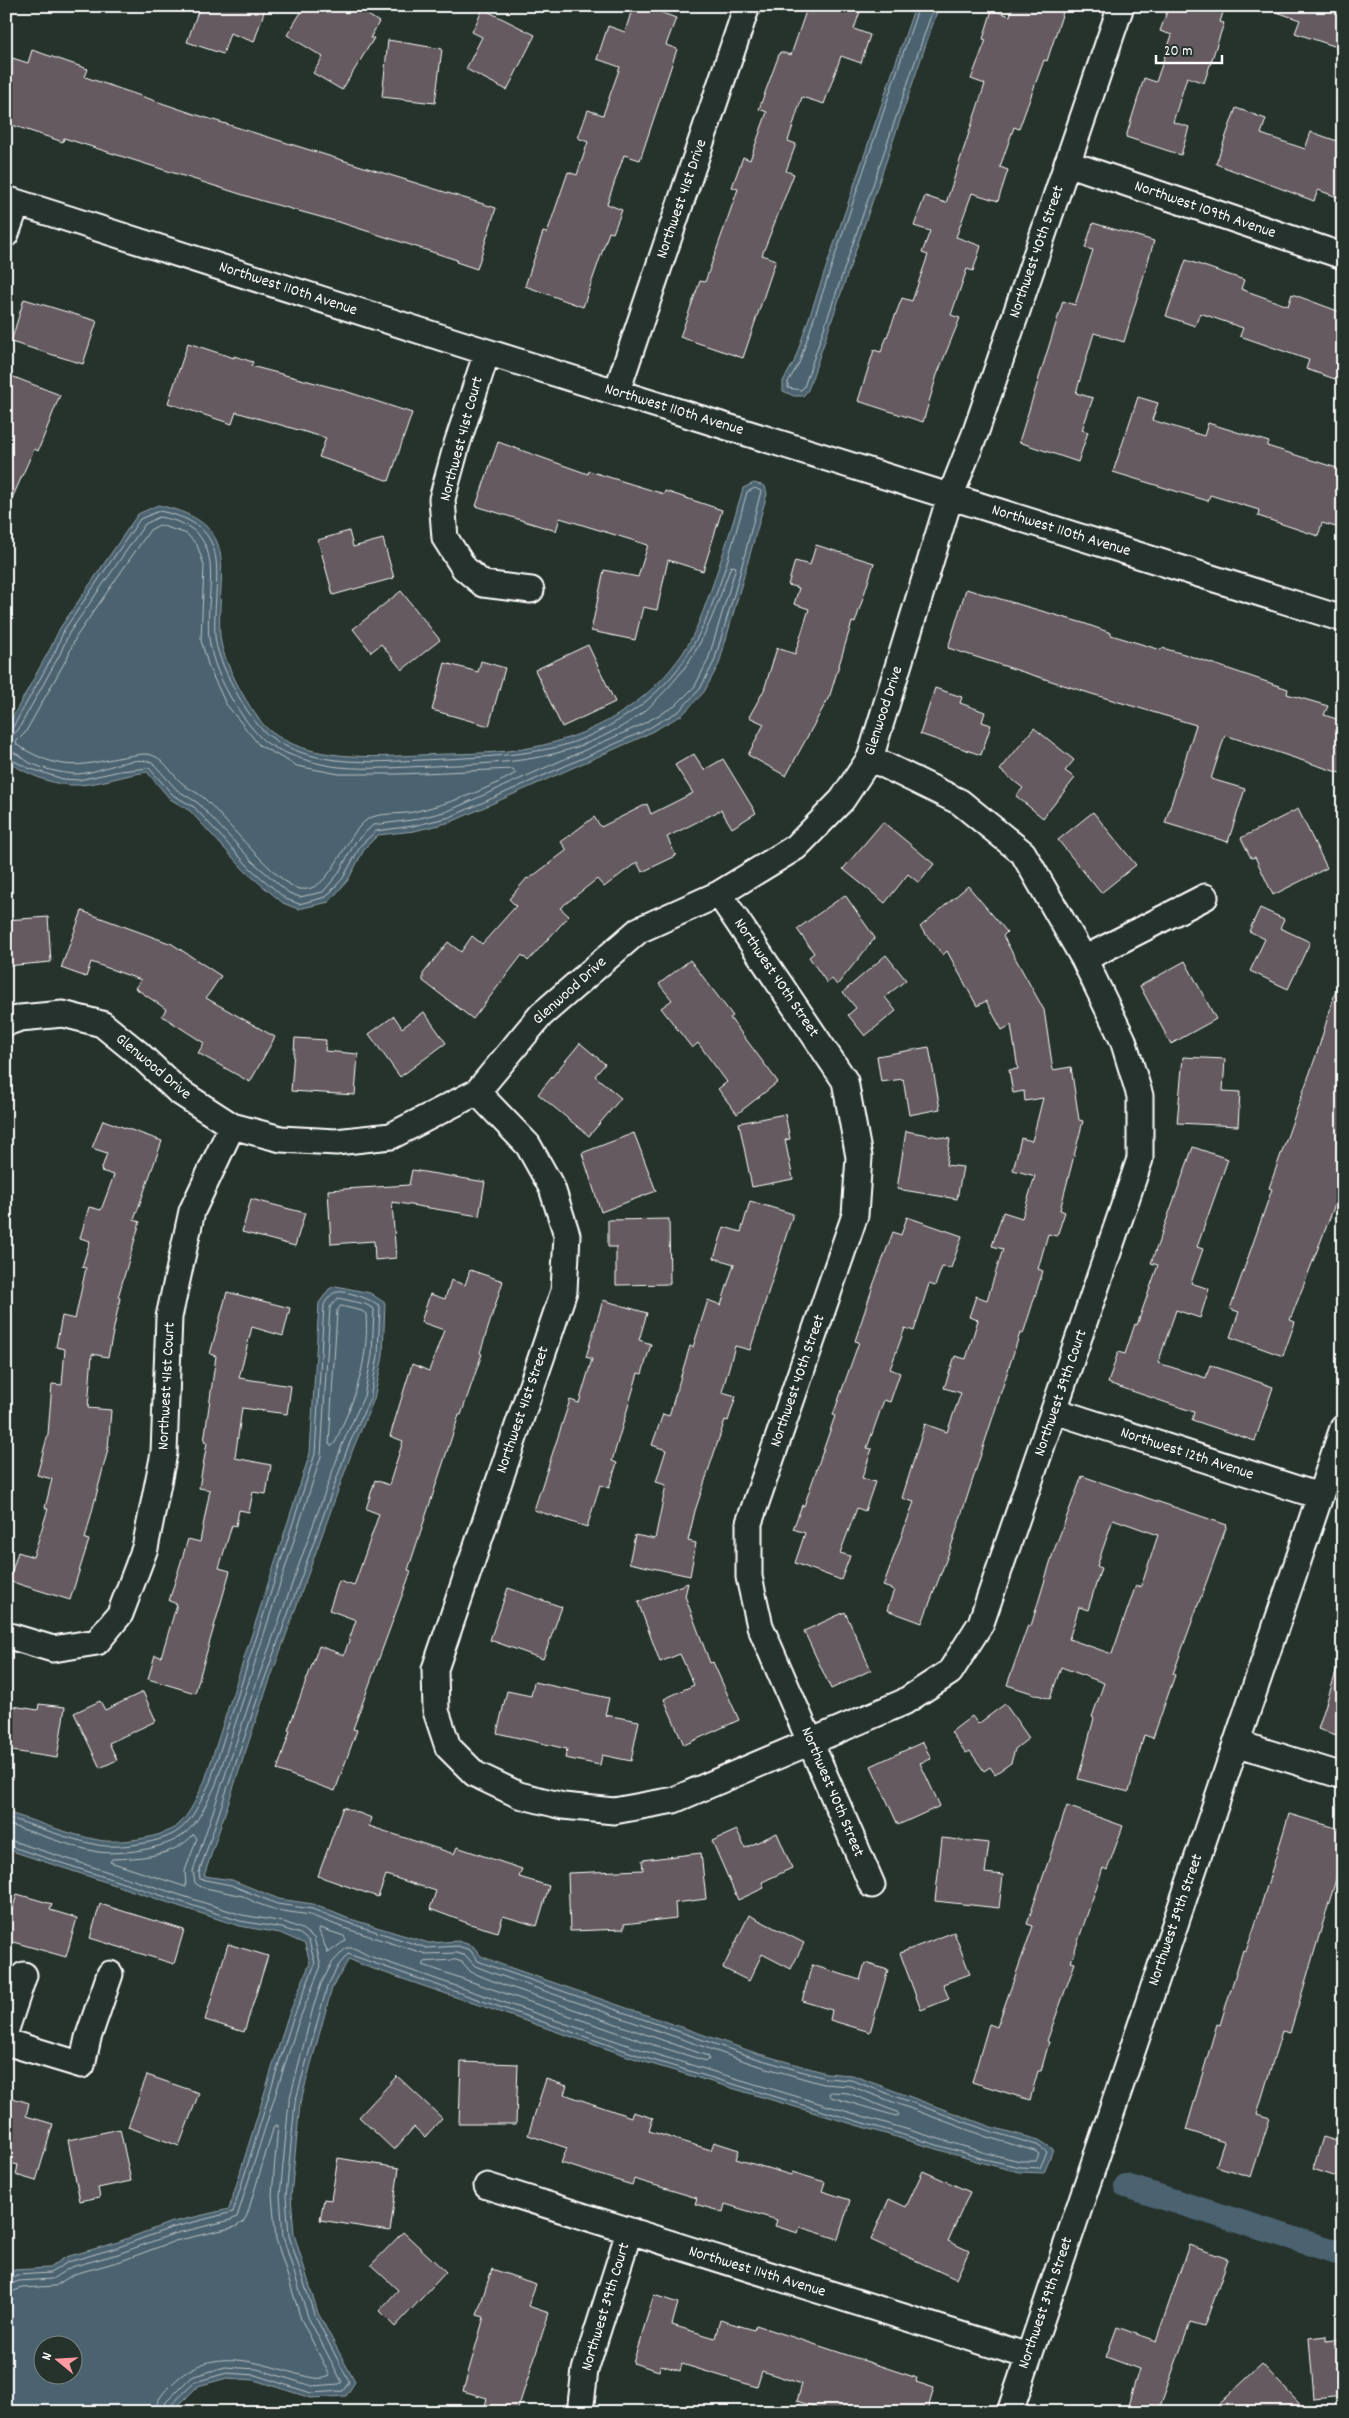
<svg xmlns="http://www.w3.org/2000/svg" width="1349" height="2418" font-family="Dekko,sans-serif">
	<rect width="100%" height="100%" fill="#26332d"/>
	<filter id="ink" filterUnits="userSpaceOnUse"><feTurbulence type="fractalNoise" baseFrequency=".02" numOctaves="2"/><feDisplacementMap in="SourceGraphic" scale="10" xChannelSelector="R" yChannelSelector="G"/><feConvolveMatrix kernelMatrix="1 2 1 2 8 2 1 2 1" color-interpolation-filters="sRGB"/></filter>
	<g filter="url(#ink)">
		<path fill="#4c6470" stroke="#94a2a9" fill-rule="evenodd" d="M915,6h24l-131,384 -5,6h-9l-11,-5v-10l11,-19z
			M754,483l11,3 2,8 -48,170 -15,28 -22,23 -38,21 -193,86 -37,9 -36,4 -13,13 -17,32 -19,22 -31,7 -15,-6 -37,-31 -56,-61 -20,-12 -23,-27c-23,3 -46,12 -69,13 -26,1 -50,-11 -72,-24v-32l44,-80 10,-21 78,-114 20,-9c87,19 58,65 62,131 2,25 31,79 50,95 40,31 103,26 150,24 44,-2 91,0 135,-13 51,-14 97,-44 128,-89 13,-20 21,-44 29,-66 11,-33 22,-66 31,-99z
			M336,1286l34,7 15,10 -2,53 -9,43 -21,50 -91,253 -58,174 28,4 47,19 34,5 34,14 82,25 29,-2 15,5 8,10 19,8 256,89 70,20 26,2 139,52 48,13 14,9 -9,24 -25,-1 -36,-9 -335,-100 -283,-97 -16,-7 -17,29 -32,116 -9,92 3,38 24,79 37,69 -9,14 -35,2 -57,-18 -27,-2 -29,8 -26,26h-166v-135l8,-7 35,-2 17,-11 49,-14 54,-20 60,-14 58,-190 23,-56 -5,-19 -25,-11 -41,-7 -233,-77v-37c30,9 61,22 92,28 19,4 64,-2 79,-14 13,-11 21,-31 28,-46l105,-327 9,-150 10,-14zM42,2346h30v30h-30z"/>
		<g fill="none" stroke-linecap="round" stroke-linejoin="round">
			<path stroke="#b7c1c6" stroke-width="1" d="M919,6l-120,357 -11,19v6l13,2 3,-3 130,-381
				M160,525l27,9 10,11 7,20 -3,75 8,28 17,36 33,41 38,21 42,8h61l113,-5 3,4c-31,18 -68,31 -103,39 -14,3 -33,0 -45,7 -25,16 -36,75 -68,70 -20,-2 -79,-75 -96,-91 -7,-6 -16,-9 -22,-15 -13,-11 -19,-29 -38,-29 -57,6 -72,25 -127,-9l-1,-3 9,-9 42,-75 9,-21 74,-107z
				M6,730l7,-3 42,-75 9,-22 76,-111 19,-8c79,15 53,65 56,125 1,24 33,84 53,99 43,33 103,27 154,25 44,-2 87,-3 131,-12 50,-11 109,-50 135,-94 29,-48 44,-108 59,-162l8,-4 6,3 -22,86 -25,85 -14,27 -21,22 -37,21 -192,85 -37,9 -37,5 -15,14 -18,33 -17,19 -27,7 -13,-5 -36,-31 -56,-61 -21,-12 -24,-27 -29,3 -41,9 -16,-1 -35,-11 -22,-11
				M6,736l7,-1 5,-5 42,-76 9,-21 76,-109 14,-7c74,12 45,70 50,121 4,35 28,75 52,100 15,15 57,27 78,29 30,3 62,0 93,-1 41,-2 84,-2 125,-13 31,-8 61,-22 87,-41 7,-6 14,-14 21,-21 37,-39 48,-75 66,-125l5,1 -28,93 -13,26 -20,20 -36,20 -191,85 -36,9 -39,5 -17,16 -18,33 -15,18 -23,5 -11,-4 -35,-30 -56,-60 -21,-13 -25,-28c-25,-7 -52,12 -77,12 -15,-1 -31,-5 -45,-11 -8,-5 -14,-12 -24,-12
				M341,1306l21,5 4,3c3,39 -8,78 -24,112 -3,7 -5,16 -10,20l-3,-2 8,-133z
				M6,1817c30,9 61,22 92,28 20,4 65,-2 81,-15 15,-11 23,-32 31,-48l105,-328 9,-149c2,-4 6,-10 10,-12 9,-5 38,7 46,13l-2,50 -8,42 -22,49 -91,253 -58,173 1,6 31,6 46,19 35,5 34,13 81,26 31,-2 12,4 8,11 21,8 256,89 70,20 26,2 138,51 48,14 10,7 -7,16 -20,-1 -36,-8 -335,-100 -301,-105 -10,12 -11,21 -32,116 -9,93 3,40 25,78 35,68 -6,9 -32,2 -56,-18 -28,-2 -32,9 -25,24 -1,6
				M6,1824c28,8 65,23 92,28 22,3 67,-3 85,-17 15,-11 25,-34 33,-51l105,-328 9,-149 8,-9 27,6 9,5 -2,46 -8,41 -22,49 -91,253 -58,173 2,12 6,4 42,9 13,7 20,7 34,5 34,13 82,26 31,-1 9,3 9,10 21,8 257,90 70,20 27,2 137,51 48,14 4,3 -3,7h-16l-34,-8 -335,-100 -282,-97 -15,-8h-8l-14,15 -11,21 -8,24 -24,94 -9,94 3,41 25,80 34,65 -3,2 -27,2 -55,-17 -32,-2 -34,10 -25,25 -3,10
				M193,1835l4,3 -12,33 1,16 -76,-25 2,-3c27,-1 62,-2 81,-24z
				M6,1839l236,76 42,7 18,7 12,9 7,28 -23,57 -61,194 -6,3 -58,14 -55,20 -47,13 -19,12 -33,2 -13,5
				M6,1845l234,76 42,7 18,6 9,7 6,23 -23,57 -59,191 -62,16 -55,20 -48,14 -18,11 -33,2 -11,5
				M320,1928l24,8 2,4 -18,13 -9,-22z
				M456,1960l6,2 9,10 22,9 215,75 1,3 -3,2 -52,-16 -231,-80 2,-3z
				M832,2092l16,1 49,19 2,3 -3,1 -65,-19 -2,-3z
				M6,2294l16,-6 33,-2 19,-12 47,-13 54,-20 60,-14 8,-5 4,-7 27,-89 4,-1 -6,70 4,44 25,80 29,57c-10,5 -22,1 -33,-2 -45,-13 -86,-28 -124,9 -8,8 -17,16 -18,29"/>
			<path stroke="#4c6470" stroke-width="24" d="M1126,2186l217,68"/>
		</g>
		<path fill="#655a5e" stroke="#fff" fill-rule="evenodd" d="M200,6h66l-12,36 -24,-9 -7,21 -36,-12z
			M305,6h30l11,7 4,-7h4l25,16 -9,16h4l-32,52 -29,-17 10,-16 -36,-22z
			M633,6h10l33,12 -10,27 11,4 -37,111 -16,-5 -17,49 15,6 -9,23 -4,-1 -26,75 -58,-21 18,-54 4,1 21,-61 9,3 11,-33 -10,-4 10,-28 15,5 17,-48 -23,-8 11,-33 17,6z
			M814,6h48l-8,23 16,6 -9,28 -20,-7 -17,48 -22,-7 -14,44 8,3 -10,27 8,3 -32,81 14,5 -33,98 -63,-21 20,-56 5,1 33,-93 -6,-2 11,-30 7,3 17,-48 -8,-3 21,-57 11,3 15,-44 6,2z
			M1013,6h52l-18,55 -3,-1 -25,69 -5,-2 -14,40 8,3 -10,31 -26,-8 -16,44 25,9 -8,25 -6,-2 -16,46 9,3 -23,57 -14,47 -65,-21 16,-51 7,2 21,-54 10,3 16,-46 -6,-2 8,-22 -16,-5 11,-30 21,7 39,-119 -14,-5 15,-39 -3,-1 9,-29 18,6z
			M1169,6h56l-5,16 4,1 -20,60 -17,-6 -14,45 16,5 -8,28 -55,-18 18,-59 12,4 16,-47 -12,-4z
			M1268,6h75v43l-48,-16 5,-13 -32,-11z
			M483,9l52,26 -28,55 -41,-21 16,-32 -10,-5z
			M388,40l54,9 -7,54 -53,-6z
			M32,50l56,19 -3,8 109,37 302,94 -19,61 -21,-7 1,-2 -115,-37 -83,-23 -195,-62 -1,4 -57,-19v-67l22,7z
			M1236,108l30,11 -5,15 44,15 6,-17 32,11v56l-25,-9 -4,11 -98,-37z
			M1093,223l61,18 -30,101 -30,-9 -18,60 17,5 -11,32 6,2 -10,30 -59,-20 44,-141 12,4 18,-55 -8,-2z
			M1186,260l58,20 -3,9 47,17 4,-12 51,19v61l-5,-1 -3,6 -29,-10 3,-9 -69,-24 3,-8 -43,-15 -5,13 -29,-10z
			M24,299l73,22 -14,43 -72,-22z
			M188,343l46,15v-2l19,6 -2,4 91,24 70,23 -23,68 -70,-24 7,-19 -90,-26 -4,12 -64,-21z
			M6,374l54,21 -22,56 -4,-2 -28,63z
			M1138,397l20,6 -6,17 52,16 4,-13 61,19 -2,4 76,24v59l-21,-6 -4,13 -60,-20 1,-6 -49,-15 -2,6 -95,-29z
			M498,442l90,32 1,-3 75,23 1,-3 57,19 -19,61 -35,-11 -11,50 -14,-3 -8,33 -44,-9 13,-61 34,7 10,-32 -88,-27 -4,13 -80,-25z
			M349,531l4,16 30,-8 11,39 -61,17 -15,-55z
			M816,545l58,18 -19,60 -3,-1 -22,73 -44,81 -38,-21 16,-31 -15,-7 15,-27 13,-42 18,6 14,-45 -15,-5 5,-16 -11,-3 7,-24 15,4z
			M966,589l117,34 28,10v2l50,15 1,-2 22,6 104,35 -1,5 41,12 -4,9 19,6v53l-118,-39 -14,44 34,10 -17,53 -63,-19 31,-98 -104,-31 -144,-46z
			M401,591l39,49 -38,30 -21,-26 -10,8 -18,-23z
			M588,645l27,57 -53,25 -27,-57z
			M481,661l24,7 -16,58 -57,-16 13,-47 33,9z
			M935,688l27,9 -2,6 25,9 -3,10 9,3 -10,30 -61,-21z
			M1034,728l40,32 -9,11 10,7 -32,40 -27,-22 7,-8 -23,-18z
			M694,754l10,16 19,-11 33,54 -24,15 -11,-18 -54,27 9,19 -34,16 -5,-10 -33,25 -7,-8 -37,29 9,8 -41,45 -6,-6 -49,64 -50,-38v-7l25,-32 13,10 11,-16 10,8 34,-38 -7,-7 18,-21 2,1 38,-29 -6,-8 33,-25 7,10 46,-23 4,10 42,-21 -18,-28z
			M1298,809l29,59 -54,27 -18,-38 -4,1 -10,-20z
			M1093,812l43,53 -35,28 -43,-53z
			M883,822l51,42 -15,19 -11,-9 -23,29 -42,-34z
			M968,886l39,46 -4,4 41,74 9,60 18,-3 8,53 4,1 -23,89 5,2 -8,24 -9,-2 -10,35 5,2 -20,63 -3,-1 -69,214 -29,76 -35,-13 7,-20 -11,-4 31,-84 -12,-4 23,-74 22,8 14,-39 -17,-5 11,-32 11,3 12,-39 -9,-3 7,-21 11,4 16,-51 -11,-3 11,-34 19,6 13,-42 -22,-6 8,-32 11,3 11,-43 -18,3 -1,-10 -11,2 -4,-23 9,-1 -7,-44 -9,5 -16,-29 -9,5 -30,-55 -4,4 -23,-28z
			M845,895l30,43 -38,47 -5,-6 -5,4 -18,-26 5,-4 -17,-24z
			M1260,908l24,11 -4,9 30,14 -22,47 -38,-18 15,-32 -16,-8z
			M82,911l90,33 49,32 -15,22 69,39 -25,45 -52,-29 6,-10 -42,-27 4,-7 -31,-21 6,-8 -50,-18 -5,15 -25,-9z
			M48,917l3,45 -45,4v-46z
			M886,955l20,25 -21,17 11,14 -31,25 -17,-21 8,-7 -13,-16z
			M690,960l43,56 -3,2 48,64 -41,32 -19,-25 9,-7 -29,-39 -6,5 -31,-40 11,-8 -13,-16z
			M1185,961l31,58 -45,25 -31,-58z
			M1338,983l5,1v200l-53,136 5,2 -12,34 -53,-19 9,-25 -9,-3 42,-120 -3,-1 49,-138z
			M424,1012l22,31 -46,34 -31,-43 25,-18 8,12z
			M295,1038l31,2 -1,11 33,3 -3,41 -64,-4z
			M580,1043l25,21 -10,12 26,22 -32,38 -51,-42z
			M929,1047l11,62 -31,6 -6,-36 -22,3 -4,-26z
			M1183,1057l42,2 -2,32 17,1 -2,34 -61,-3z
			M785,1114l5,25 -5,1 8,39 -41,8 -13,-64z
			M103,1120l59,21 -28,79 6,2 -22,75 2,1 -12,59 -16,-3 -4,54 23,2 -3,39 -23,90 4,1 -19,60 -61,-19 9,-29 15,5 15,-48 -3,-1 7,-29 -15,-4 11,-41 4,-50 10,1 3,-36 -9,-2 6,-31 13,3 11,-51 -4,-1 8,-26 -10,-3 9,-31 12,3 13,-35 -13,-4 6,-18 -15,-5z
			M906,1131l44,8 -4,26 17,2 -6,32 -60,-10z
			M634,1133l22,58 -55,21 -19,-59z
			M1193,1147l35,12 -31,88 6,2 -12,34 18,6 -9,29 -24,-8 -18,53 48,15 4,-13 63,22 -18,54 -63,-21 2,-8 -86,-29 10,-31 7,2 10,-30 2,1 21,-60 -7,-2z
			M412,1170l73,12 -6,34 -87,-14 4,56 -21,2 -1,-19 -43,3 -3,-54 81,-5z
			M251,1199l54,14 -10,33 -53,-14z
			M750,1201l43,13 -43,136 -15,-4 -13,46 14,4 -8,25 -3,-1 -30,91 -7,30 8,2 -6,33 -61,-13 6,-28 20,4 11,-54 -10,-3 10,-32 -14,-5 11,-31 6,2 21,-70 3,1 15,-47 13,5 13,-41 -20,-6 10,-31 17,5z
			M907,1217l55,19 -11,32 -9,-1 -7,19 -6,-2 -15,47 -9,-3 -15,41 10,4 -10,29 -6,-2 -17,48 5,1 -10,29 13,4 -10,29 -8,-3 -17,45 10,3 -9,24 -46,-17 10,-30 -12,-4 9,-24 2,1 31,-90 -2,-1 26,-73 -4,-1 19,-58 19,-51 8,3z
			M669,1219l1,65 -54,1v-38h-8v-27z
			M470,1270l33,11 -23,72 2,1 -21,61h-2l-51,155 3,1 -58,158 4,1 -22,61 -58,-21 13,-39 -2,-1 31,-84 25,9 12,-35 -27,-10 10,-29 15,5 25,-72 -13,-5 9,-29 14,5 14,-44 -13,-5 22,-72 17,7 15,-41 -23,-8 9,-28 15,5 6,-19 14,5z
			M227,1292l63,16 -7,28 -31,-9 -13,51 52,8 -4,28 -45,-6 -7,50 36,7 -5,29 -13,-2 -4,20 -10,-2 -3,16 -4,-1 -13,43 11,3 -35,122 -47,-14 7,-24 6,2 16,-53 -8,-3 19,-62 12,3 10,-52 -11,-2 8,-45 -3,-1 12,-86 -6,-2z
			M603,1300l44,13 -8,27 12,4 -9,30 -4,-1 -26,88 5,2 -8,25 -9,-3 -13,42 -53,-17 36,-110 9,3 13,-44 -6,-2z
			M1082,1476l145,49 -54,149 2,1 -22,63 -9,-3 -15,57 -51,-13 16,-61 -2,-1 12,-34 -43,-16 -11,32 -43,-14 21,-60 3,1 22,-73zM1113,1519l45,16 -17,52 -5,-2 -24,69 -43,-15 10,-32 9,3 13,-42 -4,-2z
			M688,1583l-3,13 25,67 3,-1 26,58 -55,25 -20,-46 30,-14 -14,-31 -20,8 -22,-60z
			M508,1588l54,19 -19,52 -53,-19z
			M845,1612l26,58 -40,19 -27,-58z
			M1339,1663l4,1v73l-25,-8z
			M534,1682l75,16 -4,17 34,6 -8,40 -29,-6 -2,10 -35,-7 2,-9 -70,-16 10,-42 24,5z
			M143,1692l13,29 -47,22 8,17 -17,8 -26,-55 26,-12 5,9z
			M39,1704l26,3 -8,51 -51,-8v-45l32,5z
			M1005,1704l24,34 -14,11 -4,14 -16,11 -5,-7 -6,4 -14,-20 -4,2 -15,-21 21,-16 6,8z
			M923,1742l8,17 -11,4 20,43 -42,19 -27,-59z
			M1067,1806l56,20 -16,44 -4,-2 -32,94 4,1 -28,78 2,1 -8,29h-3l-8,29 -58,-18 17,-58 8,3 36,-101 -6,-2z
			M343,1807l29,11 -3,8 85,28 3,-7 65,22 -3,8 30,9 -12,40 -34,-10 -5,16 -28,-8 -40,-15 6,-18 -50,-16 -8,22 -60,-21z
			M1289,1814l54,16v26l-53,177 -8,-2 -25,83 13,4 -19,59 -35,-11 8,-24 -38,-12 31,-106 3,1 23,-75 3,1 9,-26z
			M737,1830l8,18 32,-15 15,35 -30,14 2,6 -26,12 -26,-59z
			M942,1838l47,5 -4,30 18,2 -4,33 -64,-7z
			M701,1853l5,46 -31,4 1,15 -52,6v5l-54,2 -2,-58 75,-3 -1,-10z
			M17,1894l35,10 -2,6 27,8 -11,39 -60,-17v-9z
			M100,1904l84,26 -10,34 -84,-26z
			M749,1915l55,28 -13,26 -29,-15 -13,27 -26,-13z
			M954,1932l16,42 -27,10 6,15 -28,11 -21,-57z
			M228,1944l40,12 -24,76 -39,-12z
			M865,1963l23,7 -18,62 -40,-12 2,-10 -30,-9 10,-36 48,15z
			M461,2062l57,2 -2,60h-57z
			M147,2075l52,18 -20,53 -51,-19z
			M397,2076l45,42 -17,19 -11,-10 -20,23 -35,-33z
			M546,2079l21,7 -3,8 67,23 2,-5 20,6 -4,13 62,19 3,-8 25,8 -3,9 55,16 1,-3 33,10 -3,9 28,9 -12,39 -38,-12 -2,6 -23,-7 2,-6 -52,-16 -2,8 -28,-8 2,-6 -63,-19 -2,6 -71,-22 6,-15 -39,-13z
			M6,2096l23,7 -3,13 27,8 -17,57 -20,-6 2,-10 -12,-3z
			M120,2129l11,52 -33,7 2,9 -20,4 -12,-61z
			M1323,2137l20,6v36l-30,-10z
			M338,2158l61,10 -9,63 -70,-11 4,-21 7,1z
			M923,2171l47,21 -22,49 21,10 -13,28 -85,-39 18,-41 17,8z
			M403,2232l43,40 -51,55 -16,-16 19,-21 -27,-25z
			M1189,2245l39,14 -24,68 -14,-4 -32,89h-32l13,-43 -33,-12 11,-30 39,14z
			M492,2269l44,15 -8,22 21,7 -32,99h-13l-19,-6 2,-8 -24,-7 21,-74 -7,-2z
			M654,2295l24,8 -6,22 43,13 5,-18 34,10 2,-5 161,53 -1,4 18,6 -7,24h-98l-32,-11 5,-17 -40,-13 -5,16 -75,-23 -2,7 -19,-6 -2,6 -26,-8z
			M1326,2336v5l17,-2v57l-29,3 -5,-61z
			M1262,2364l45,48h-96z"/>
		<g fill="none" stroke-linecap="round" stroke-linejoin="round">
			<defs>
				<path id="minor" d="M1067,163l276,93
					M6,199l481,153 856,267
					M6,234l11,-31
					M487,352l-30,92 -15,55 3,39 19,30 19,16 48,6
					M617,391l130,-385
					M719,894l126,187 14,76 -4,58 -106,308v54l11,49 112,259
					M1084,959l121,-62
					M6,1023l14,-5 43,-4 39,10 37,30 39,37 54,35 49,13 55,3 55,-6 86,-44 64,-77 98,-85 80,-36 77,-47 46,-47 28,-42 80,-261 25,-63 146,-428
					M477,1092l51,53 24,43 15,47 -3,56 -129,378 1,42 12,36 27,27 44,21 44,11 51,5 60,-11 230,-98 46,-30 31,-49 159,-464v-63l-17,-56 -39,-81 -61,-106 -63,-51 -90,-44
					M1055,1411l264,85
					M6,1635l47,14 44,-7 23,-28 25,-66 19,-95 5,-136 23,-106 40,-85
					M1236,1743l107,33
					M6,2029l18,-54
					M6,2042l76,23 6,-27 22,-64
					M487,2186l541,170
					M580,2412l5,-42 44,-138
					M1010,2412l333,-984"/>
			</defs>
			<use href="#minor" stroke="#fff" stroke-width="29"/>
			<use href="#minor" stroke="#26332d" stroke-width="25"/>
		</g>
	</g>
	<g text-anchor="middle" dominant-baseline="central" stroke-width="4.5" stroke-linejoin="round" paint-order="stroke">
		<g font-size="16" fill="#fff" stroke="#26332d">
			<text transform="translate(682 199) rotate(-71)">Northwest 41st Drive</text>
			<text transform="translate(1205 210) rotate(19)">Northwest 109th Avenue</text>
			<text transform="translate(1037 252) rotate(-71)">Northwest 40th Street</text>
			<text transform="translate(288 289) rotate(18)">Northwest 110th Avenue</text>
			<text transform="translate(674 410) rotate(17)">Northwest 110th Avenue</text>
			<text transform="translate(462 439) rotate(-75)">Northwest 41st Court</text>
			<text transform="translate(1061 531) rotate(17)">Northwest 110th Avenue</text>
			<text transform="translate(884 711) rotate(-72)">Glenwood Drive</text>
			<text transform="translate(776 978) rotate(56)">Northwest 40th Street</text>
			<text transform="translate(570 991) rotate(-42)">Glenwood Drive</text>
			<text transform="translate(153 1067) rotate(40)">Glenwood Drive</text>
			<text transform="translate(798 1381) rotate(-71)">Northwest 40th Street</text>
			<text transform="translate(167 1386) rotate(-87)">Northwest 41st Court</text>
			<text transform="translate(1061 1393) rotate(-71)">Northwest 39th Court</text>
			<text transform="translate(523 1410) rotate(-71)">Northwest 41st Street</text>
			<text transform="translate(1187 1454) rotate(18)">Northwest 12th Avenue</text>
			<text transform="translate(832 1792) rotate(67)">Northwest 40th Street</text>
			<text transform="translate(1176 1920) rotate(-71)">Northwest 39th Street</text>
			<text transform="translate(757 2272) rotate(17)">Northwest 114th Avenue</text>
			<text transform="translate(1046 2303) rotate(-71)">Northwest 39th Street</text>
			<text transform="translate(606 2307) rotate(-73)">Northwest 39th Court</text>
		</g>
	</g>
	<rect width="1349" height="2418" fill="none" stroke="#26332d" stroke-width="25"/>
	<rect x="12" y="12" width="1324" height="2393" fill="none" stroke="#fff" stroke-width="2" filter="url(#ink)"/>
	<g transform="translate(58 2360) rotate(288)"><circle r="24" fill="#26332d" stroke="#7d8581"/>
	<path d="M0-4L9 19L0 12L-9 19Z" fill="#ff9aa2"/>
	<text y="-8" font-size="14" font-weight="bold" text-anchor="middle" fill="#ffffff">N</text>
	</g>
	<path d="M1156 55v8h66v-8" fill="none" stroke="#ffffff" stroke-width="2.5"/>
	<text x="1164" y="55" font-size="15" fill="#ffffff" stroke="#26332d" stroke-width="4" paint-order="stroke">20 m</text>
</svg>
